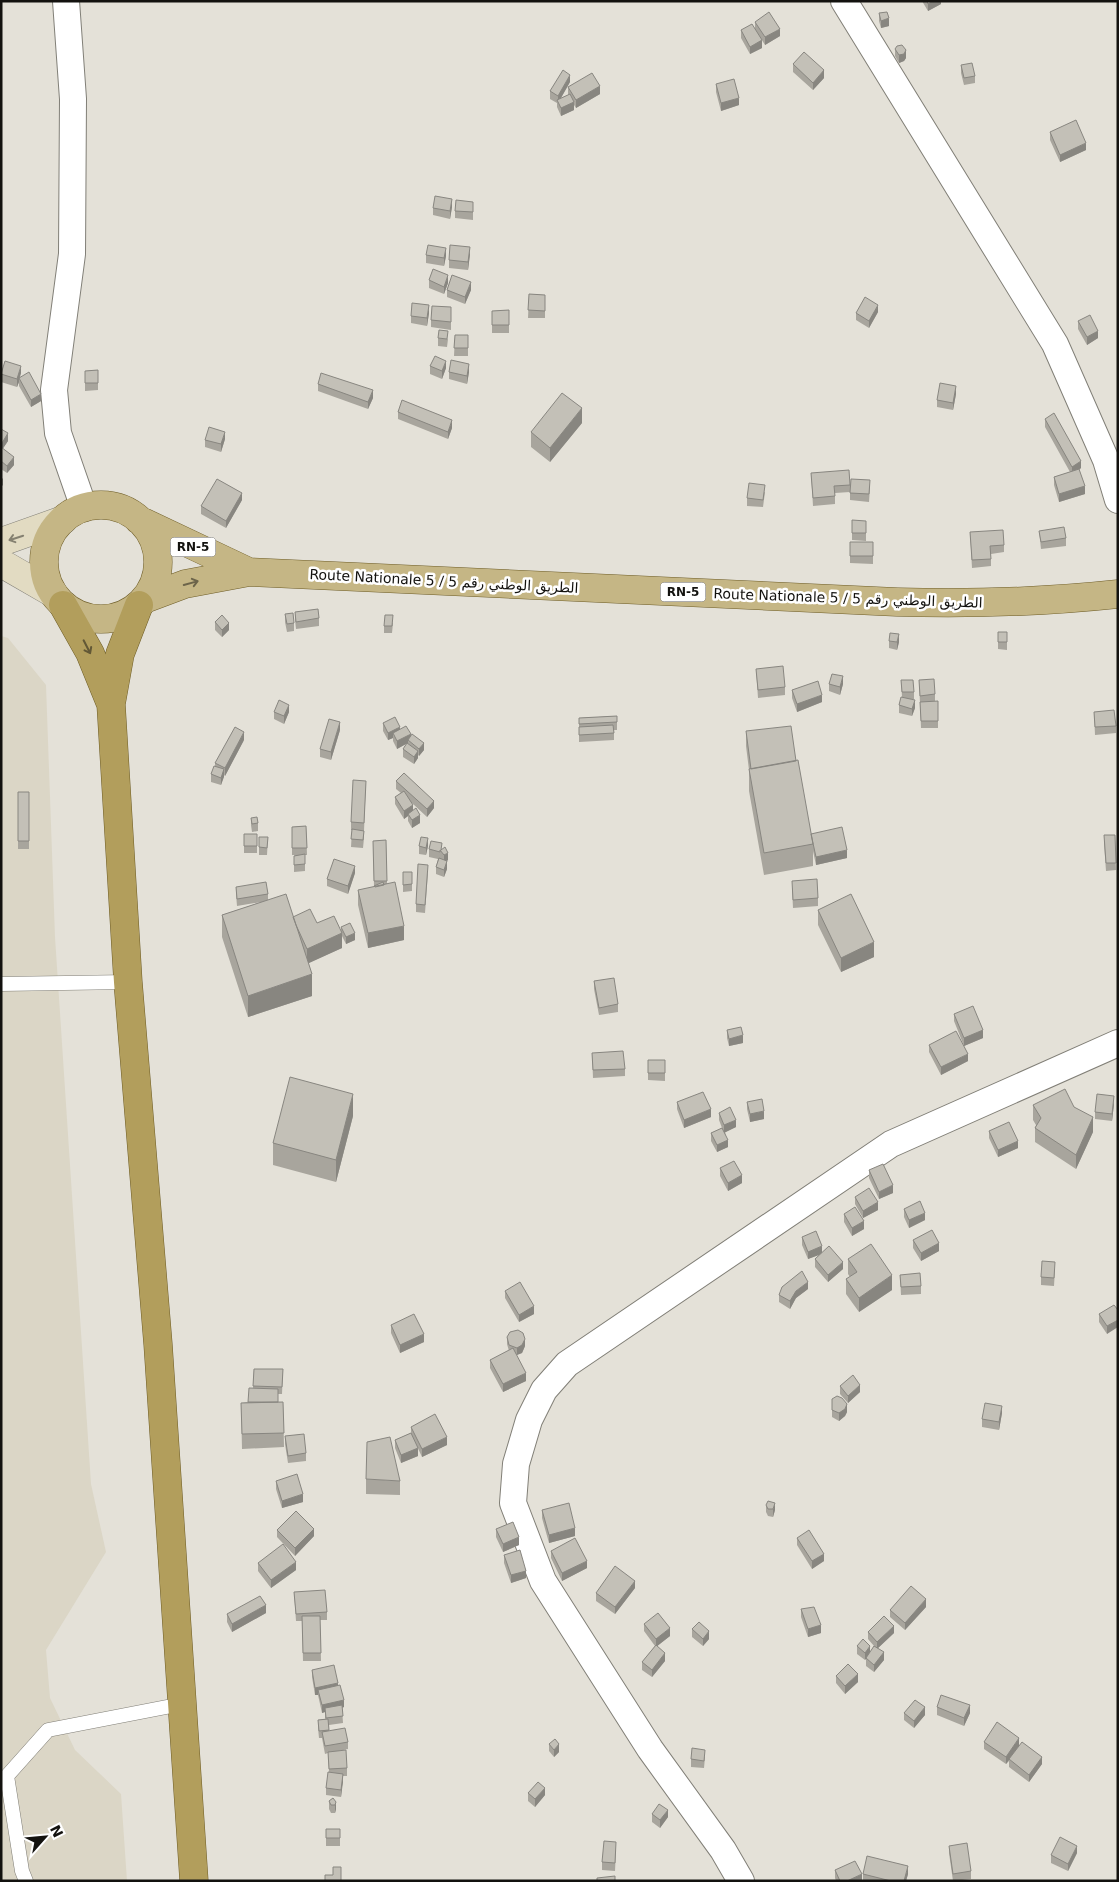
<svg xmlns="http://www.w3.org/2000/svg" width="1119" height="1882" font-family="'DejaVu Sans',Cairo,sans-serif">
	<rect width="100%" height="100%" fill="#e4e1d8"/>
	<path fill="#dbd6c6" d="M1,636l7,2 38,47 9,252 36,547 15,68 -60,98 4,48 25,52 46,44 6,87h-126z"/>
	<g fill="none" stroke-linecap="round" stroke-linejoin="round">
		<defs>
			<path id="service" d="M1,984l127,-2
				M26,1881l-4,-10 -15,-95 41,-46 134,-26"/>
			<path id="minor" d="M66,1l7,98 -1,155 -18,136 4,43 26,75
				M844,1l211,343 51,116 12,40
				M741,1881l-18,-31 -73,-101 -107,-168 -30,-78 3,-39 13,-44 15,-30 23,-26 324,-220 227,-101"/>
			<path id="secondary" d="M1,542l62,-22
				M1,563l52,30"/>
			<path id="primary" d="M44 562a57 57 0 1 1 114 0a57 57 0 1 1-114 0Z
				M139,520l110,52
				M145,599l40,-15 64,-12 648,30c75,2 147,0 221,-8"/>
			<path id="trunk" d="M63,605l27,48 20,49
				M139,605l-19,49 -9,50 17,278 30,362 36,537"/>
		</defs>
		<use href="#service" stroke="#817f77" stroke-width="15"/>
		<use href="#minor" stroke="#817f77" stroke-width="28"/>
		<use href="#secondary" stroke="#817f77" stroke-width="29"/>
		<use href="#primary" stroke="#6e5d27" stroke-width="29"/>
		<use href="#trunk" stroke="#6e5d27" stroke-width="29"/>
		<use href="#service" stroke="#fff" stroke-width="14"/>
		<use href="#minor" stroke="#fff" stroke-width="26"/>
		<use href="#secondary" stroke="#e2dbc2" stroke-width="28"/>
		<use href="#primary" stroke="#c5b685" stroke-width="28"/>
		<use href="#trunk" stroke="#b29e5c" stroke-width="28"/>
	</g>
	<path fill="#a8a59d" d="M922,1h19v3l-13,7z
		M879,13l10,13 -8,2 -2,-7z
		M755,22l25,14 -15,9 -5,-8 2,11 -12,6 -9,-16v-8l14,-2z
		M895,49l11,9 -2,3 -5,2 -4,-7z
		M793,64l31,14 -11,12 -20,-18z
		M961,65l14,11v7l-11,2 -3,-12z
		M570,82l-9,16 7,-3v-8l32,7 -24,14 -2,-3v5l-13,6 -4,-9v-4l-7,-4v-8z
		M716,84l23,21 -18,6 -5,-19z
		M1050,132l36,18 -26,12 -10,-22z
		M452,207l-2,12 -17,-4v-7z
		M473,209v11l-18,-2v-7z
		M470,254l-2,16 -19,-2v-8z
		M426,255l20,1 -2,10 -18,-3z
		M429,280l19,3 -4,11 -15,-6z
		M447,290h24l-6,14 -18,-7z
		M529,294l16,1v23h-17z
		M509,310v23h-17v-22z
		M878,312l-9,16 -13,-8v-7z
		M429,313l-2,13 -16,-3v-7z
		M451,315v15l-20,-3v-7z
		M1078,321l20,17 -11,7 -9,-16z
		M455,335h13v21h-14z
		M438,338l10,1 -1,8 -9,-1z
		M430,366l16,2 -4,11 -12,-5z
		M98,370v20l-13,1v-20z
		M449,372h20l-2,12 -18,-5z
		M21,373l-1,4 21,24 -10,6 -12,-21v-4l-2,5 -16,-5v-8z
		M318,384l55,14 -5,11 -50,-18z
		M956,394l-3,16 -16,-3v-7z
		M398,412l54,16 -4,11 -50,-20z
		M1045,419l36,49 -2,2 6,24 -26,8 -5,-17v-8l16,-5 -25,-45z
		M582,423l-32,39 -19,-15v-15z
		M1,429l7,12 -5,7 11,17 -7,8 -6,-4z
		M225,439l-4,13 -16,-5v-7z
		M811,473l39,12v7l-15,1v11l-22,2z
		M870,487l-1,15 -19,-2v-7z
		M765,492l-2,15 -16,-1v-8z
		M242,500l-16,28 -25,-14v-8z
		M852,520l14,9v12l-14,-1z
		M1039,531l27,7v8l-25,3z
		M970,532l34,13v7l-13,2v12l-19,2z
		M850,542h23v22l-23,-1z
		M295,612l24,6v8l-23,3 -1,-9z
		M285,614l9,9v8l-7,1 -2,-10z
		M215,622l14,8 -7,7 -7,-7z
		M393,623l-1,10h-8v-7z
		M998,632h9v18l-9,-1z
		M889,641l10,1 -2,8 -8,-2z
		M756,669l29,18v8l-27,3z
		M901,680l13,12v7h-3l4,9 -3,8 -13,-3v-8l3,-8z
		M919,680l16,14v7h3v27h-17z
		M829,684h14l-3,11 -11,-4z
		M792,690l30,12 -25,10 -5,-14z
		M274,712h15l-5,12 -10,-5z
		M1094,712l22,14v7l-21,2z
		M617,716v14h-3v10l-35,2v-24z
		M383,723l17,6 11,7 13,14 -5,6 -1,-1v3l-4,6 -11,-7v-8l4,-6 -10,6 -4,-8v-3l-5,2 -5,-9z
		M340,730l-9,30 -11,-3v-8z
		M746,731l50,30 15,73 36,24 -31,7 -3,-14v15l-49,9 -15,-84v-21l-3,-24z
		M244,740l-19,36 -1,-1 -3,10 -10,-3v-8l4,-8v-3z
		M366,781l-2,50v7l-1,10 -12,-1 1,-17h-1v-8z
		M396,781l38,27 -7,9 -15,-14 1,7 7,13 -8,5 -4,-7v-5l-4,3 -9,-15v-7l6,-4 -5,-4z
		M18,792h11v57h-11z
		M251,818l7,5v8l-6,1 -1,-7z
		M306,826l1,29h-2v16l-11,1v-16l1,-1h-3v-28z
		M244,834h13v19h-13z
		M1115,835l1,35 -10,1 -2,-28z
		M259,837h9l-1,18h-8z
		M386,840l1,44 17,56 -36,8 -10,-43v-15l16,-3 -1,-46z
		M419,846h9l-2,9 -7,-1z
		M429,849h13l6,11 -1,1v8l-3,8 -8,-3v-7l2,-8 -9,-2z
		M403,872h9v19l-9,1z
		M428,872l-3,41 -9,-1v-8z
		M355,873l-7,21 -21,-8v-7z
		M236,887l32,7v6l25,17 48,14v-4l14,13 -9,4 -4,-8v12l-34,15 4,33 -64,21 -26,-80v-22l39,-13 -24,4 -1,-12z
		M792,888l26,10v8l-25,2z
		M818,910l56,47 -33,15 -23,-47z
		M594,981l24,23v8l-19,3 -5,-26z
		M954,1014l29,24 -19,8 -10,-25z
		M727,1030l16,13 -14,3 -2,-8z
		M929,1045l39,16 -27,14 -12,-23z
		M592,1053l33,16v7l-32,2z
		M648,1060h17v21l-17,-1z
		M677,1102l34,15 -27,11 -7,-19z
		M747,1102l17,17 -14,3 -3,-13z
		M1114,1104l-2,17 -17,-2v-7z
		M1033,1105l41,2 19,25 -17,37 -41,-27v-14l1,-3 -3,-5z
		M719,1113l17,14 -11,5 3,15 -11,5 -6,-11v-8l11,-5 -3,-8z
		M353,1116l-17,66 -63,-17v-22z
		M989,1131l29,17 -20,9 -9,-19z
		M720,1168l22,15 -14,8 -8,-15z
		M869,1170l24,23 -14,6 -10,-21z
		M855,1197l23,13 -15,8 -8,-14z
		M904,1209l21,11 -16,8 -5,-11z
		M844,1214l20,15 -12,7 -8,-14z
		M802,1237l41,32 -15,13 -13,-15v-8l5,-5 -12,5 -6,-14z
		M913,1240l26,11 -18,10 -8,-13z
		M848,1259l44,31 -33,22 -13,-18v-15l4,-2 -2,-3z
		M1055,1269l-1,17 -13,-1v-8z
		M900,1275l21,11v8l-20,1z
		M808,1289l-12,9 -6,11 -11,-7v-7z
		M505,1291l29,23 -15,8 -14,-24z
		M1118,1310l-11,24 -8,-12v-8z
		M391,1325l33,17 -24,11 -9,-20z
		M507,1337l18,9 -3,7 -6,2 10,26 -23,11 -13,-24v-8l19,-9 -2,-7z
		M254,1369h29l-1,25h-4v8h5l1,45 -42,2 -1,-46 7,-1 5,-14z
		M840,1386l20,6 -12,11 -8,-9z
		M832,1399l15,13 -2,4 -6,5 -7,-4z
		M1002,1413l-3,17 -17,-3v-8z
		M411,1427l36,18 -25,12 -8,-17 4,16 -17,7 -6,-15v-8l16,-7z
		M285,1436l21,17v8l-18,2 -3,-19z
		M366,1479l34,2v14l-34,-1z
		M276,1481l27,21 -21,6 -6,-19z
		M766,1505l9,5 -2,7 -5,-1 -2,-4z
		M542,1510l33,26 -26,7 -7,-25z
		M496,1529l23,16 -16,7 -7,-15z
		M277,1530l37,6 -19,20 -18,-19z
		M797,1538l27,23 -12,8 -15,-24z
		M551,1551l36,17 -25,13 -11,-23z
		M504,1555l22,23 -15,5 -7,-20z
		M258,1563l38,7 -25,18 -13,-17z
		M635,1588l-20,26 -19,-13v-8z
		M294,1592l33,20v8h-7l1,41h-18l-1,-40h-6z
		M926,1607l-21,23 -15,-13v-7z
		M801,1609l20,24 -13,4 -7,-20z
		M266,1613l-34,19 -5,-10v-8z
		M644,1624l26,12 -13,10 8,15 -13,16 -10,-7v-8l13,-16 -11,-15z
		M692,1629l17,10 -6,7 -11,-9z
		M868,1632l26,1 -16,15 6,12 -10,12 -8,-6v-8l-1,2 -8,-6v-8l13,6 4,-6 -6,-7z
		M312,1670l26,15 6,22 -2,1 1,15 -14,2v6l19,11v7l-9,2 8,17v8h-4l-2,21 -15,-2v-7l3,-16 -1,-19 -3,1 -3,-16h-3l-1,-10v-8l7,-1v-7l-3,1 -4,-18h-3l-3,-18z
		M836,1676l22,6 -13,12 -9,-11z
		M937,1707l33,6 -6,13 -27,-11z
		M904,1713l21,2 -11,13 -10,-8z
		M984,1742l35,3 23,19 -13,18 -20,-15v-6l-3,3 -22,-15z
		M549,1744l10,8 -5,5 -5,-6z
		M705,1757l-1,11 -13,-1v-8z
		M528,1793l17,2 -10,12 -7,-6z
		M333,1798l3,11 -1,4h-4l-2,-4v-8z
		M652,1814l16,3 -8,11 -8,-6z
		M326,1829h14v17h-14z
		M949,1846l22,25v8l-18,2 -4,-28z
		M616,1850l-1,21 -13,-1v-8z
		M1077,1853l-9,18 -17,-8v-8z
		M835,1870l27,11h-26l-1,-3z
		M863,1874h45l-2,7h-43z"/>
	<path fill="#888680" d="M933,1h8v3l-13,7v-7z
		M889,18v8l-8,2v-7z
		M780,29v7l-15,9v-8z
		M762,40v8l-12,6v-7z
		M906,50v8l-2,3 -5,2v-8z
		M824,70v8l-11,12v-7z
		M570,75v7l-12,21v-7z
		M600,86v8l-24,14v-8z
		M739,98v7l-18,6v-8z
		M574,102v8l-13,6v-8z
		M1086,143v7l-26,12v-7z
		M452,199v8l-2,12v-8z
		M470,247v7l-2,16v-8z
		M446,248v8l-2,10v-8z
		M448,275v8l-4,11v-7z
		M471,282v8l-6,14v-7z
		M429,305v8l-2,13v-8z
		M878,305v7l-9,16v-7z
		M1098,331v7l-11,7v-8z
		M446,361v7l-4,11v-8z
		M469,364v8l-2,12v-8z
		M21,366v7l-2,6v-1v4l-2,5v-8z
		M956,386v8l-3,16v-7z
		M373,390v8l-5,11v-7z
		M41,394v7l-10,6v-7z
		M582,408v15l-32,39v-14z
		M452,420v8l-4,11v-7z
		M225,432v7l-4,13v-8z
		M8,433v8l-6,9v-7z
		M14,457v8l-7,8v-7z
		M1081,461v7l-9,6v-7z
		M3,478v7l-2,2v-7z
		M1085,486v8l-26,8v-8z
		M242,493v7l-16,28v-7z
		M229,623v7l-7,7v-7z
		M899,634v8l-2,8v-8z
		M843,676v8l-3,11v-8z
		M822,695v7l-25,10v-8z
		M915,700v8l-3,8v-7z
		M289,705v7l-5,12v-8z
		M340,722v8l-9,30v-8z
		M400,727v8l-7,-2v5l-5,2v-7z
		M244,732v8l-19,36v-8z
		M411,734v8l-3,-2v3l-11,6v-8z
		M424,743v7l-5,6v-7z
		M418,751v7l-4,6v-7z
		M224,769v8l-3,8v-7z
		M434,801v7l-7,9v-8z
		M413,805v8l-5,1v2l-4,3v-8z
		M420,815v8l-8,5v-8z
		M428,838v8l-2,9v-7z
		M847,850v8l-31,7v-8z
		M448,853v7l-4,3v-8z
		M447,861v8l-3,8v-7z
		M355,866v7l-7,21v-8z
		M404,926v14l-36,8v-15z
		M342,933v15l-35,16v-15z
		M355,933v7l-9,4v-7z
		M874,942v15l-33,15v-14z
		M312,974v22l-64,21v-21z
		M983,1030v8l-19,8v-8z
		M743,1035v8l-14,3v-7z
		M968,1054v7l-27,14v-8z
		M353,1094v22l-17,66v-22z
		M1114,1096v8l-2,17v-7z
		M711,1109v8l-27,11v-8z
		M764,1111v8l-14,3v-8z
		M1093,1117v15l-17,37v-14z
		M736,1120v7l-12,6v-8z
		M728,1140v7l-11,5v-7z
		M1018,1141v7l-20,9v-7z
		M742,1175v8l-14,8v-8z
		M893,1185v8l-14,6v-7z
		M878,1202v8l-15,8v-7z
		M925,1213v7l-16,8v-8z
		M864,1221v8l-12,7v-8z
		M939,1243v8l-18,10v-8z
		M822,1246v8l-14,5v-7z
		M843,1262v7l-15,13v-7z
		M892,1275v15l-33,22v-14z
		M808,1282v7l-12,9 -6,11v-8l6,-10z
		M534,1306v8l-15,8v-7z
		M1118,1320v7l-11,7v-8z
		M424,1334v8l-24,11v-8z
		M525,1339v7l-3,7 -5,2v-7z
		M526,1373v8l-23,11v-8z
		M860,1385v7l-12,11v-7z
		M847,1404v8l-2,4 -6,5v-8z
		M1002,1406v7l-3,17v-8z
		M447,1437v8l-25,12v-8z
		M418,1448v8l-17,7v-8z
		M303,1494v8l-21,6v-7z
		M775,1503v7l-2,7v-8z
		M575,1528v8l-26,7v-8z
		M314,1529v7l-19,20v-8z
		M519,1537v8l-16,7v-8z
		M824,1554v7l-12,8v-8z
		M587,1561v7l-25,13v-8z
		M296,1562v8l-25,18v-8z
		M526,1571v7l-15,5v-8z
		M635,1581v7l-20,26v-7z
		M926,1599v8l-21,23v-7z
		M266,1605v8l-34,19v-8z
		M821,1625v8l-13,4v-8z
		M894,1626v7l-17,16v-7z
		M670,1628v8l-14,11v-8z
		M709,1631v8l-6,7v-7z
		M870,1646v8l-5,6v-7z
		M884,1652v8l-10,12v-7z
		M665,1653v8l-13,16v-7z
		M858,1674v8l-13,12v-8z
		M338,1683v7h-20v5h-3v-7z
		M344,1700v7l-19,5v-4v4l-3,1v-8z
		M970,1705v8l-6,13v-8z
		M925,1707v8l-11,13v-7z
		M1019,1738v8l-13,18v-7z
		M559,1744v8l-5,5v-7z
		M1042,1757v7l-13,18v-7z
		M343,1774v8l-2,15v-7z
		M545,1788v7l-10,12v-8z
		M336,1802v7l-1,4v-8z
		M668,1810v7l-8,11v-8z
		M1077,1846v7l-9,18v-7z
		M908,1866v8l-2,7h-2z
		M862,1874v7h-15z"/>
	<path fill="#c3c0b7" stroke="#888680" d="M927,1h6l-5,3z
		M769,12l11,17 -15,8 -10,-15z
		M887,12l2,6 -8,3 -2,-8z
		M752,24l10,16 -12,7 -9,-17z
		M902,45l4,5 -2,4 -5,1 -4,-6 2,-3z
		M804,52l20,18 -11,13 -20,-19z
		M972,63l3,13 -11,2 -3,-13z
		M563,70l7,5 -12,21 -8,-5z
		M592,73l8,13 -24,14 -8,-13z
		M734,79l5,19 -18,5 -5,-19z
		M570,94l4,8 -13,6 -4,-8z
		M1076,120l10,23 -26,12 -10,-23z
		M435,196l17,3 -2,12 -17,-3z
		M456,200l17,2v10l-18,-1z
		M428,245l18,3 -2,10 -18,-3z
		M450,245l20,2 -2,15 -19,-2z
		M433,269l15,6 -4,12 -15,-7z
		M452,275l19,7 -6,15 -18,-7z
		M529,294l16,1v16l-17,-1z
		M865,297l13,8 -9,16 -13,-8z
		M412,303l17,2 -2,13 -16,-2z
		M432,306l19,1v15l-20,-2z
		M509,310v15h-17v-14z
		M1090,315l8,16 -11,6 -9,-16z
		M439,330l9,1 -1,8 -9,-1z
		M455,335h13v13h-14z
		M435,356l11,5 -4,10 -12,-5z
		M451,360l18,4 -2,12 -18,-4z
		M5,361l16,5 -4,13 -16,-5z
		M98,370v13h-13v-12z
		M29,372l12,22 -10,6 -12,-22z
		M321,373l52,17 -5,12 -50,-18z
		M940,383l16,3 -3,17 -16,-3z
		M562,393l20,15 -32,40 -19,-16z
		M402,400l50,20 -4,12 -50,-20z
		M1054,413l27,48 -9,6 -27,-48z
		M209,427l16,5 -4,12 -16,-4z
		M1,429l7,4 -6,10 -1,-1z
		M1,447l13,10 -7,9 -6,-5z
		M1079,469l6,17 -26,8 -5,-17z
		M849,470l1,15 -16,1 1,10 -22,2 -2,-25z
		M217,479l25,14 -16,28 -25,-15z
		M851,479l19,1 -1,14 -19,-1z
		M749,483l16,2 -2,15 -16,-2z
		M852,520l14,1v12h-14z
		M1064,527l2,11 -25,4 -2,-11z
		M1003,530l1,15 -14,1 1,13 -19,1 -2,-28z
		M850,542h23v14h-23z
		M318,609l1,9 -23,4 -1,-10z
		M293,613l1,10 -7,1 -2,-10z
		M222,615l7,8 -7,7 -7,-8z
		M385,615h8l-1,11h-8z
		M998,632h9v10h-9z
		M890,633l9,1 -2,8 -8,-1z
		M783,666l2,21 -27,3 -2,-21z
		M832,674l11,2 -3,11 -11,-3z
		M934,679l1,15 -15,2 -1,-16z
		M901,680h12l1,12h-12z
		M818,681l4,14 -25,9 -5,-14z
		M901,697l14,3 -3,9 -13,-4z
		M279,700l10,5 -5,11 -10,-4z
		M938,701v20h-17l-1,-19z
		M1114,710l2,16 -21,1 -1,-15z
		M617,716v6l-38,2v-6z
		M395,717l5,10 -12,6 -5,-10z
		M329,719l11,3 -9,30 -11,-3z
		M613,725l1,8 -35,2v-8z
		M406,726l5,8 -14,7 -4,-8z
		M791,726l5,35 -45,8 -5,-38z
		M235,727l9,5 -19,36 -10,-5z
		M412,734l12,9 -5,6 -11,-9z
		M407,743l11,8 -4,6 -11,-8z
		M798,760l15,84 -49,9 -15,-84z
		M214,766l10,3 -3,9 -10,-4z
		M404,773l30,28 -7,8 -31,-28z
		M353,780l13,1 -2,42 -13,-1z
		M404,791l9,14 -9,6 -9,-14z
		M18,792h11v49h-11z
		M416,808l4,7 -8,5 -4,-6z
		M257,817l1,6 -6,1 -1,-6z
		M306,826l1,22h-15v-21z
		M842,827l5,23 -31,7 -5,-23z
		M352,829l12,2 -1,9 -12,-1z
		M244,834h13v12h-13z
		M1104,835h11l1,28h-10z
		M259,837h9l-1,11 -8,-1z
		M421,837l7,1 -2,10 -7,-2z
		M386,840l1,41h-13l-1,-40z
		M431,841l11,2 -1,7 4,-3 3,6 -4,2 -4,-5v2l-11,-3z
		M305,854v10l-11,1v-9z
		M439,858l8,3 -3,9 -8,-3z
		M334,859l21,7 -7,20 -21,-7z
		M418,864l10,1 -3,40 -9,-1z
		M403,872h9v12l-9,1z
		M817,879l1,19 -25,2 -1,-19z
		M266,882l2,12 -31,5 -1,-12z
		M383,882l1,3 -9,2 -1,-1z
		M395,882l9,44 -36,7 -10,-43z
		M286,894l26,80 -64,22 -26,-81z
		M851,894l23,48 -33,16 -23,-48z
		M310,909l7,14 17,-7 8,17 -35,16 -11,-24 -3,-8z
		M350,923l5,10 -9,4 -5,-10z
		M614,978l4,26 -19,4 -5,-27z
		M973,1006l10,24 -19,8 -10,-24z
		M741,1027l2,8 -14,4 -2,-9z
		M956,1031l12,23 -27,13 -12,-22z
		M623,1051l2,18 -32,1 -1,-17z
		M648,1060h17v13h-17z
		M290,1077l63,17 -17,66 -63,-17z
		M1065,1089l9,18 19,10 -17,38 -41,-27 6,-10 -8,-13z
		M703,1092l8,17 -27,11 -7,-18z
		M1097,1094l17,2 -2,18 -17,-2z
		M762,1099l2,12 -14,3 -3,-12z
		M730,1107l6,13 -12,5 -5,-12z
		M1009,1122l9,19 -20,9 -9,-19z
		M722,1128l6,12 -11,5 -6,-12z
		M734,1161l8,14 -14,8 -8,-15z
		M883,1164l10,21 -14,7 -10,-22z
		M869,1188l9,14 -15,9 -8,-14z
		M920,1201l5,12 -16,7 -5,-11z
		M855,1207l9,14 -12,7 -8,-14z
		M932,1230l7,13 -18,10 -8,-13z
		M816,1231l6,15 -14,6 -6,-15z
		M871,1244l21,31 -33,23 -13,-19 11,-7 -9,-13z
		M829,1246l14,16 -15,13 -13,-16z
		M1042,1261l13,1 -1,16 -13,-1z
		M802,1271l6,11 -12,9 -6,10 -11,-6 3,-8z
		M920,1273l1,13 -20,1 -1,-12z
		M520,1282l14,24 -15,9 -14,-24z
		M1114,1305l4,5v10l-11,6 -8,-12z
		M414,1314l10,20 -24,11 -9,-20z
		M518,1330l5,3 2,6 -3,6 -5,3 -8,-3 -2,-8 3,-5z
		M513,1348l13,25 -23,11 -13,-24z
		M254,1369h29l-1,18 -29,-1z
		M853,1375l7,10 -12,11 -8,-10z
		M249,1388l29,1v13h-30z
		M837,1396l5,2 5,6 -2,5 -6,4 -7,-3v-11z
		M283,1402l1,31 -42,1 -1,-31z
		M985,1403l17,3 -3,16 -17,-3z
		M435,1414l12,23 -25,12 -11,-22z
		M411,1433l7,15 -17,7 -6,-15z
		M304,1434l2,19 -18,3 -3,-20z
		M390,1437l10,44 -34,-2 1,-37z
		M297,1474l6,20 -21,7 -6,-20z
		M768,1501l7,2 -2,6h-5l-2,-4z
		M569,1503l6,25 -26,7 -7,-25z
		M296,1511l18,18 -19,19 -18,-18z
		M513,1522l6,15 -16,7 -7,-15z
		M809,1530l15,24 -12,7 -15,-23z
		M575,1538l12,23 -25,12 -11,-22z
		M283,1544l13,18 -25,18 -13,-17z
		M520,1550l6,21 -15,4 -7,-20z
		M615,1566l20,15 -20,26 -19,-14z
		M911,1586l15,13 -21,24 -15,-13z
		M325,1590l2,22 -31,2 -2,-22z
		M260,1596l6,9 -34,19 -5,-10z
		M814,1607l7,18 -13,4 -7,-20z
		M658,1613l12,15 -14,11 -12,-15z
		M302,1616h18l1,37h-18z
		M884,1616l10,10 -17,16 -9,-10z
		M699,1622l10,9 -6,8 -11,-10z
		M863,1639l7,7 -5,7 -8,-7z
		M656,1645l9,8 -13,17 -10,-8z
		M874,1646l10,6 -10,13 -8,-7z
		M848,1664l10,10 -13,12 -9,-10z
		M334,1665l4,18 -23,5 -3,-18z
		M340,1685l4,15 -22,5 -4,-15z
		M941,1695l29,10 -6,13 -27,-11z
		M915,1700l10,7 -11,14 -10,-8z
		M342,1705l1,11 -17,2 -1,-10z
		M328,1719l1,11 -10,1 -1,-11z
		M997,1722l22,16 -13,19 -22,-15z
		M345,1728l3,14 -23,4 -3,-14z
		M555,1739l4,5 -5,6 -5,-6z
		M1022,1742l20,15 -13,18 -20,-16z
		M692,1748l13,2 -1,11 -13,-2z
		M346,1750l1,18 -18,1 -1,-17z
		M328,1772l15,2 -2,16 -15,-2z
		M538,1782l7,6 -10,11 -7,-6z
		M333,1798l3,4 -1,3h-4l-2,-4z
		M659,1804l9,6 -8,10 -8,-6z
		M326,1829h14v9h-14z
		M1060,1837l17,9 -9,18 -17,-9z
		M604,1841l12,1 -1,21 -13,-1z
		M967,1843l4,28 -18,3 -4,-28z
		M867,1856l41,10 -4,15h-13l-28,-7z
		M855,1861l7,13 -15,7h-7l-5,-11z
		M333,1867h8v14h-16v-6h8z
		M615,1876v5h-18v-3z"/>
	<defs><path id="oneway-shaft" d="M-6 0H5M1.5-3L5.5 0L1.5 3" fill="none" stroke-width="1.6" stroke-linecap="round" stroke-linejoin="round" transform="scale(1.25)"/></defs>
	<use stroke="#858171" href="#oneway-shaft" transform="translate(16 538) rotate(162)"/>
	<use stroke="#6c644a" href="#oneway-shaft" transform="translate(191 583) rotate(-15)"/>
	<use stroke="#625836" href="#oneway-shaft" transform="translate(87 647) rotate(63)"/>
	<g text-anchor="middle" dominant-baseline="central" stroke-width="5" stroke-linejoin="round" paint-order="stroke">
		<g fill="#fff" stroke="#5a5957" stroke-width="1">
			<rect x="170.5" y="537.5" width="45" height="19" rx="4"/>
			<rect x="660.5" y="582.5" width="45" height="19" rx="4"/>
		</g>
		<g font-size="12" font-weight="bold" fill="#13120f">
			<text x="193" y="547">RN-5</text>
			<text x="683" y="592">RN-5</text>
		</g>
		<g font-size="14" fill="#13120f" stroke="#fff">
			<text transform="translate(444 581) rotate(3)">Route Nationale 5 / الطريق الوطني رقم 5</text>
			<text transform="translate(848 598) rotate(2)">Route Nationale 5 / الطريق الوطني رقم 5</text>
		</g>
	</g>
	<rect width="1119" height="1882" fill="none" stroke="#13120f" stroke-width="5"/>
	<g transform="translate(45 1837) rotate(63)" stroke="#ffffff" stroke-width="4" paint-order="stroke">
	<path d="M0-4L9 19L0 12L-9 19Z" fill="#13120f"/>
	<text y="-8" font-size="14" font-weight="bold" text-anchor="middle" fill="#13120f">N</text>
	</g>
</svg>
